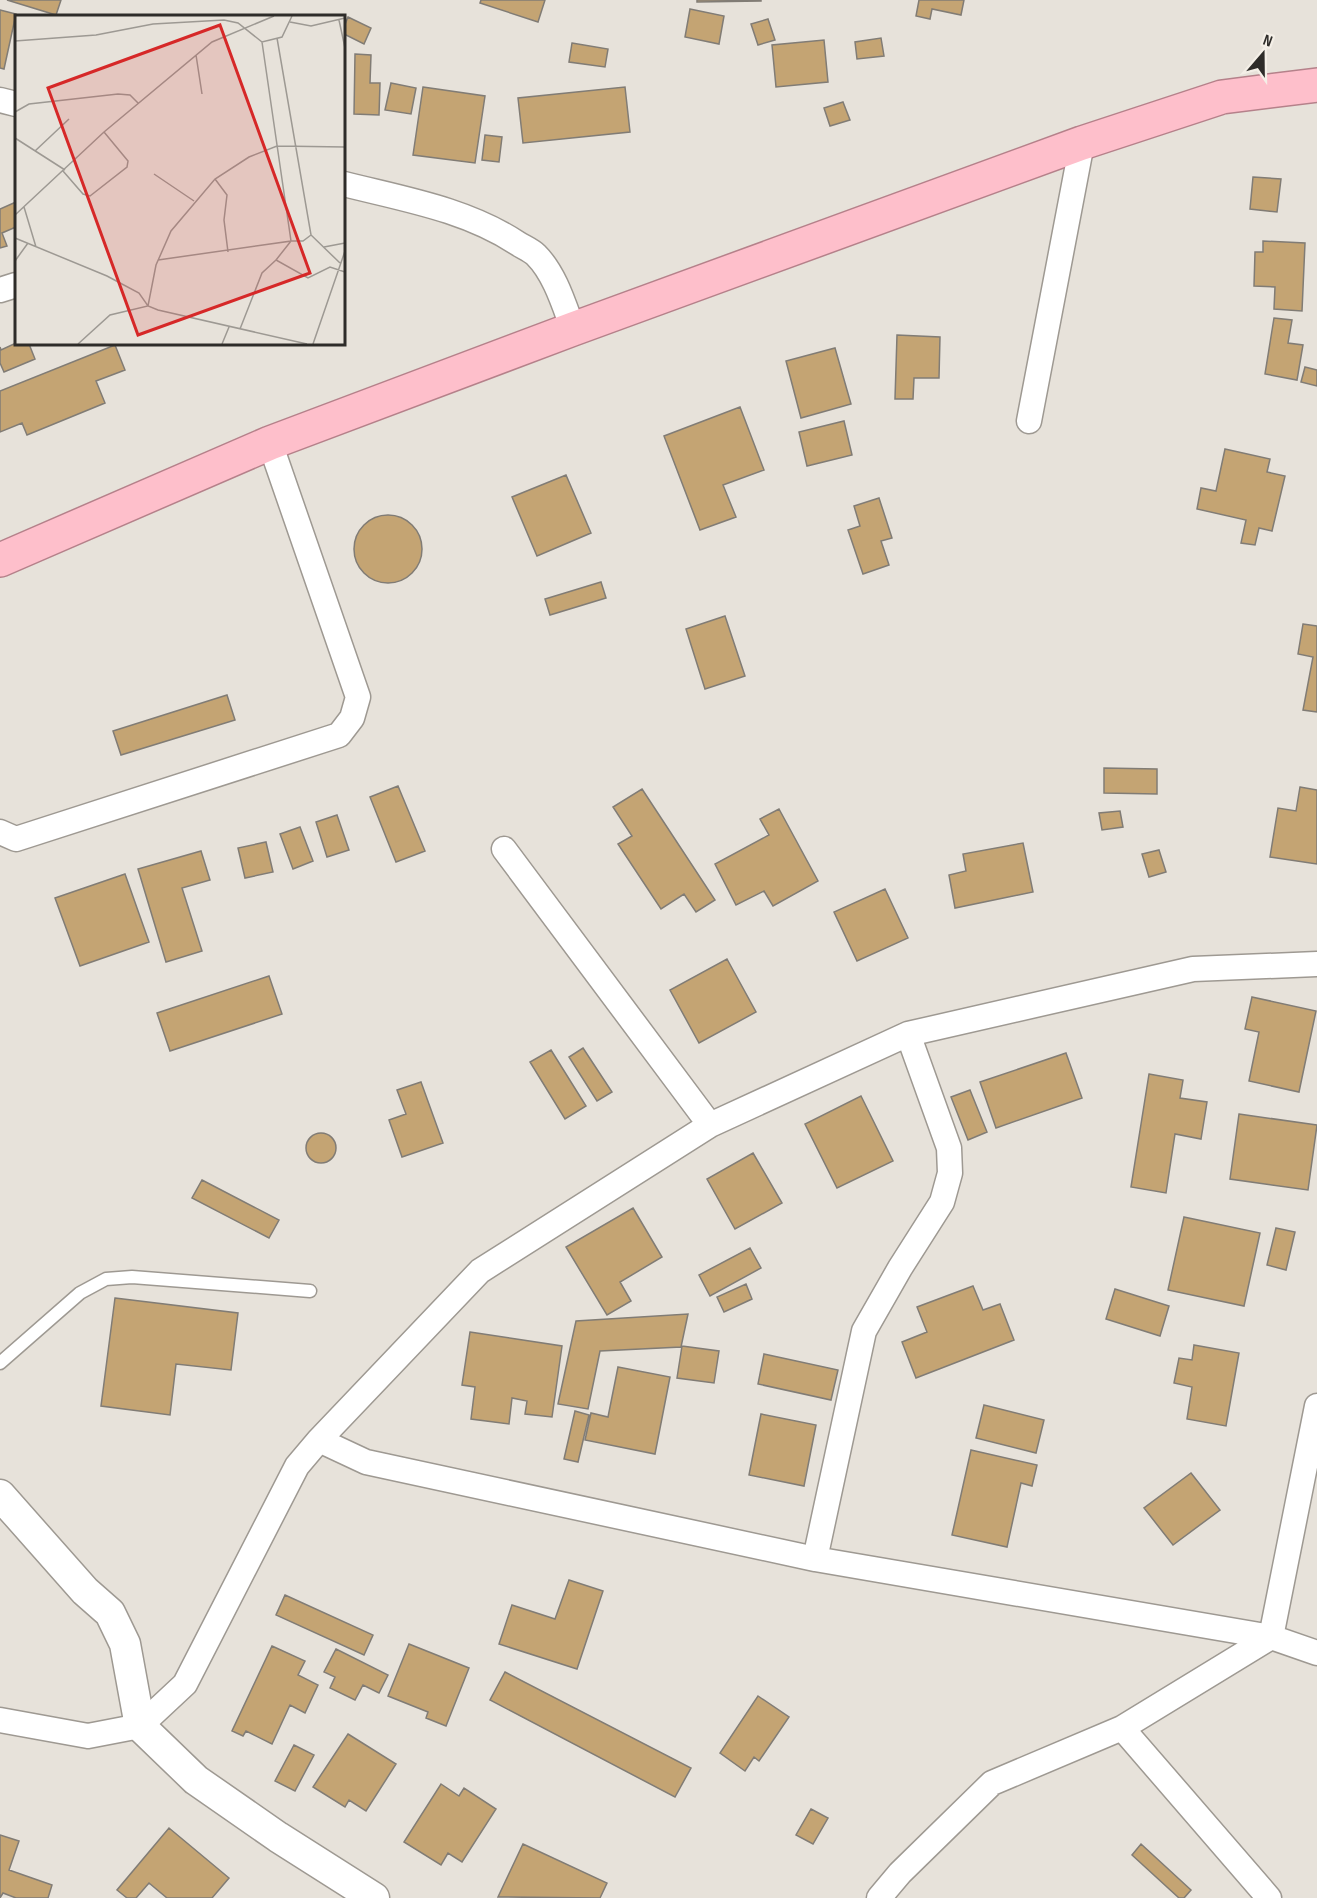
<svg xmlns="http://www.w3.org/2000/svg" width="1317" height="1898" font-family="'Sofia Sans Condensed',sans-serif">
	<rect width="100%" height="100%" fill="#e7e2da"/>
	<path fill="#c4a473" stroke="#817c75" stroke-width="1.5" d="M7,0h54l-5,15z
		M481,0h64l-7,22 -58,-19z
		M697,0h64v1l-64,1z
		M919,0h45l-3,15 -29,-6 -2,10 -14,-3z
		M690,9l34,7 -5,28 -34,-7z
		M0,10l16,4 -12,55 -4,-1z
		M348,17l23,11 -7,16 -20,-10v-7z
		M768,19l7,21 -17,5 -7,-21z
		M881,38l3,18 -27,3 -2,-17z
		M824,40l4,42 -52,5 -4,-42z
		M572,43l36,6 -3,18 -36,-5z
		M355,54l16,1 -1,28h10l-1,32 -25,-1z
		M391,83l25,5 -5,26 -26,-4z
		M423,87l62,9 -10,67 -62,-8z
		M625,87l5,45 -107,11 -5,-45z
		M843,102l7,18 -20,6 -6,-18z
		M485,135l17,2 -3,25 -17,-2z
		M1253,177l28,2 -4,33 -27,-3z
		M16,202v25l-14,6 5,13 -7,2v-39z
		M1263,241l42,2 -3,68 -28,-2 1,-22 -21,-1 1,-34h8z
		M1274,318l18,2 -4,23 15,2 -6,35 -32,-6z
		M897,335l43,2 -1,41h-25l-1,21h-18z
		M16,343l13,1 6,15 -31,13 -4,-9v-16l1,3z
		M115,345l10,25 -29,11 9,22 -78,32 -5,-12 -22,9v-41z
		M835,348l16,56 -50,14 -15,-57z
		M1305,367l12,3v16l-16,-4z
		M740,407l24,63 -41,15 13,32 -36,13 -36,-94z
		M844,421l8,34 -45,11 -8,-34z
		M1225,449l45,10 -3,13 18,4 -13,55 -13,-3 -4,17 -14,-2 5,-23 -49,-11 4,-21 15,3z
		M566,475l25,58 -54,23 -25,-59z
		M879,498l13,40 -11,3 8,24 -26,9 -15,-44 12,-4 -6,-20z
		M354 549a34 34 0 1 1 68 0a34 34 0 1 1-68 0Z
		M601,582l5,16 -56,17 -5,-16z
		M725,616l20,60 -40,13 -19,-60z
		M1303,624l14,2v86l-14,-2 10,-53 -15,-3z
		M227,695l8,25 -114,35 -8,-24z
		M1104,768l53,1v25l-53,-1z
		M398,786l27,65 -29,11 -26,-65z
		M1300,787l17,3v74l-47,-7 8,-49 18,3z
		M642,789l73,111 -19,12 -12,-18 -23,15 -43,-65 14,-8 -19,-29z
		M779,809l39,72 -45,25 -9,-15 -28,14 -21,-41 54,-29 -9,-16z
		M1120,811l3,16 -21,3 -3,-17z
		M337,815l12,35 -22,7 -11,-35z
		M300,827l13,34 -20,8 -13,-35z
		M266,842l7,30 -28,6 -7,-30z
		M1023,843l10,49 -78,16 -6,-33 17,-4 -3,-17z
		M1159,850l7,22 -17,5 -7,-23z
		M201,851l9,29 -28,8 20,63 -36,11 -28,-93z
		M125,874l24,68 -69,24 -25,-68z
		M885,889l23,49 -51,23 -23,-49z
		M727,959l29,53 -57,31 -29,-53z
		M269,976l13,38 -112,37 -13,-38z
		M1252,997l64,14 -17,81 -50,-11 10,-49 -14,-3z
		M583,1048l29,44 -15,9 -28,-44z
		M551,1050l35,56 -21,13 -35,-57z
		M1066,1053l16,45 -86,30 -16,-46z
		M1149,1074l34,6 -3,18 27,4 -6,37 -26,-5 -9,59 -35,-6z
		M421,1082l22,61 -41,14 -13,-37 17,-6 -9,-24z
		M970,1090l17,42 -19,8 -17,-43z
		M861,1096l32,65 -56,27 -32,-64z
		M1239,1114l78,11 -9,65 -78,-11z
		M306 1148a15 15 0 1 1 30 0a15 15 0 1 1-30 0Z
		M753,1153l29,50 -47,26 -28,-50z
		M202,1180l77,40 -10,18 -77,-40z
		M633,1208l29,49 -42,25 11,19 -24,14 -41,-68z
		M1184,1217l76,16 -16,73 -76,-16z
		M1276,1228l19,4 -9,38 -19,-5z
		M750,1248l11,20 -51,28 -11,-21z
		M746,1284l6,15 -28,13 -7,-15z
		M973,1286l10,24 17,-6 14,36 -98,38 -14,-36 25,-10 -10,-25z
		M1115,1289l54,17 -9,30 -54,-17z
		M115,1298l123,15 -7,57 -55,-6 -6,51 -69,-9z
		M688,1314l-7,33 -81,4 -12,58 -30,-5 18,-83z
		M470,1332l92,14 -10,71 -27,-3 2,-13 -15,-3 -3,26 -38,-5 4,-32 -13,-2z
		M1194,1345l45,8 -13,73 -39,-7 5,-32 -18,-4 5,-25 13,2z
		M682,1346l37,5 -5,32 -37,-5z
		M764,1354l74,16 -7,30 -73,-16z
		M618,1367l52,10 -15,77 -70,-14 6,-27 17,4z
		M984,1405l60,15 -8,33 -60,-15z
		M575,1411l14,4 -11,47 -14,-3z
		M761,1414l55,11 -12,61 -55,-11z
		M971,1450l66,15 -5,21 -11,-3 -14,64 -55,-12z
		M1191,1473l29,37 -47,35 -29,-37z
		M569,1580l34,11 -26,78 -78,-25 13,-39 43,14z
		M285,1595l88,40 -9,20 -88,-40z
		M409,1644l60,24 -23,58 -20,-8 2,-6 -40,-16z
		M272,1646l33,15 -7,14 20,10 -13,28 -15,-8 -18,39 -26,-13 -3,5 -11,-5z
		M336,1649l52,26 -9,18 -16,-8 -8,15 -25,-12 5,-11 -11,-5z
		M505,1672l186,96 -16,29 -185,-97z
		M758,1696l31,21 -30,44 -5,-4 -9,14 -25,-18z
		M348,1734l48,30 -30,47 -17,-11 -4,7 -32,-20z
		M294,1745l20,10 -19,36 -20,-10z
		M441,1784l18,12 5,-8 32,21 -34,53 -14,-9 -7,12 -37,-23z
		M811,1809l17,9 -15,26 -17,-9z
		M169,1828l60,50 -17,20h-45l-18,-15 -13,15h-9l-10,-8z
		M0,1835l19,6 -10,29 43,15 -4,13h-32l-13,-5 -3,5z
		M523,1844l84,39 -7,15 -102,-1z
		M1141,1844l50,46 -7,8h-5l-47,-43z"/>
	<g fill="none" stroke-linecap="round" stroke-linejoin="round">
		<defs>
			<path id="service" d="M0,1363l80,-70 26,-14 26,-2 178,14"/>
			<path id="minor" d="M0,100l16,4
				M344,184c59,15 121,25 173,59 6,4 14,7 19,12 19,19 28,50 37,74
				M0,290l16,-5
				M1029,421l53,-278
				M0,832l16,7 323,-104 13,-17 6,-21 -88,-254
				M504,849l206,276
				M319,1440l47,22 449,97 456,78 46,-231
				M815,1559l49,-228 36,-63 42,-66 8,-29 -1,-25 -41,-114
				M0,1720l88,16 52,-10 45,-42 112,-218 22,-26 161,-169 230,-146 198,-91 285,-65 124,-5
				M879,1898l21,-25 92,-90 130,-55
				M1269,1898l-147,-170 149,-91 46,16"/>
			<path id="tertiary" d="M0,1495l85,96 25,22 15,31 15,82 56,54 82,57 96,61"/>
			<path id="trunk" d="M0,560l270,-117 303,-114 509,-186 140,-46 95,-12"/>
		</defs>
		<use href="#service" stroke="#9e9992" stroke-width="15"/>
		<use href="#minor" stroke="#9e9992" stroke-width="27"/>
		<use href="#tertiary" stroke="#9e9992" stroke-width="33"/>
		<use href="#trunk" stroke="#b5818a" stroke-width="36"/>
		<use href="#service" stroke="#fff" stroke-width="12"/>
		<use href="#minor" stroke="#fff" stroke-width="24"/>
		<use href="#tertiary" stroke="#fff" stroke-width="30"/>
		<use href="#trunk" stroke="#febfcb" stroke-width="33"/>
	</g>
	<g transform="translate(15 15)">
		<rect width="330" height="330" fill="#e7e2da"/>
		<path fill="none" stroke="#9d9993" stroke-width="1.5" d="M324,5l6,28M275,7l21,4 34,-8M262,23l34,197 29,28M0,26l81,-6 57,-11 71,-4 14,3 24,19 20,-5 10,-21M181,40l6,39M0,97l14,-8 89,-10 12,1 8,8M0,123l50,32M20,136l34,-32M48,156l20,23 7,2 37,-29 1,-6 -24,-29M139,159l40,27M200,164l12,16 -3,25 4,32M9,192l12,40M0,200l89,-83 108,-90 62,-26M296,220l-8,6h-12l-15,19 32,18 22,-11 15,5M0,223l92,38 32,17 9,13 10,4 149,34M309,232l21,-4M143,245l133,-19 -29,-199M0,246l13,-18M225,314l22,-56 14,-13M63,329l32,-29 38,-9 8,-41 15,-34 44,-52 34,-22 28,-11 68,1M207,329l7,-17M298,329l32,-93"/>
		<path fill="#d62828" fill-opacity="0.15" stroke="#d62828" stroke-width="3" d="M205,10l90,248 -172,62 -90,-247z"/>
		<rect width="330" height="330" fill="none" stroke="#2e2c29" stroke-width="3"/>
	</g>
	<g transform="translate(1263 54) rotate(20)" stroke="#f4efe7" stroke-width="4.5" paint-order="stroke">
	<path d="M0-4.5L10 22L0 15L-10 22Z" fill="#2e2c29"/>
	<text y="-9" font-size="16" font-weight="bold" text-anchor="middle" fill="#2e2c29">N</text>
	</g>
</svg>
